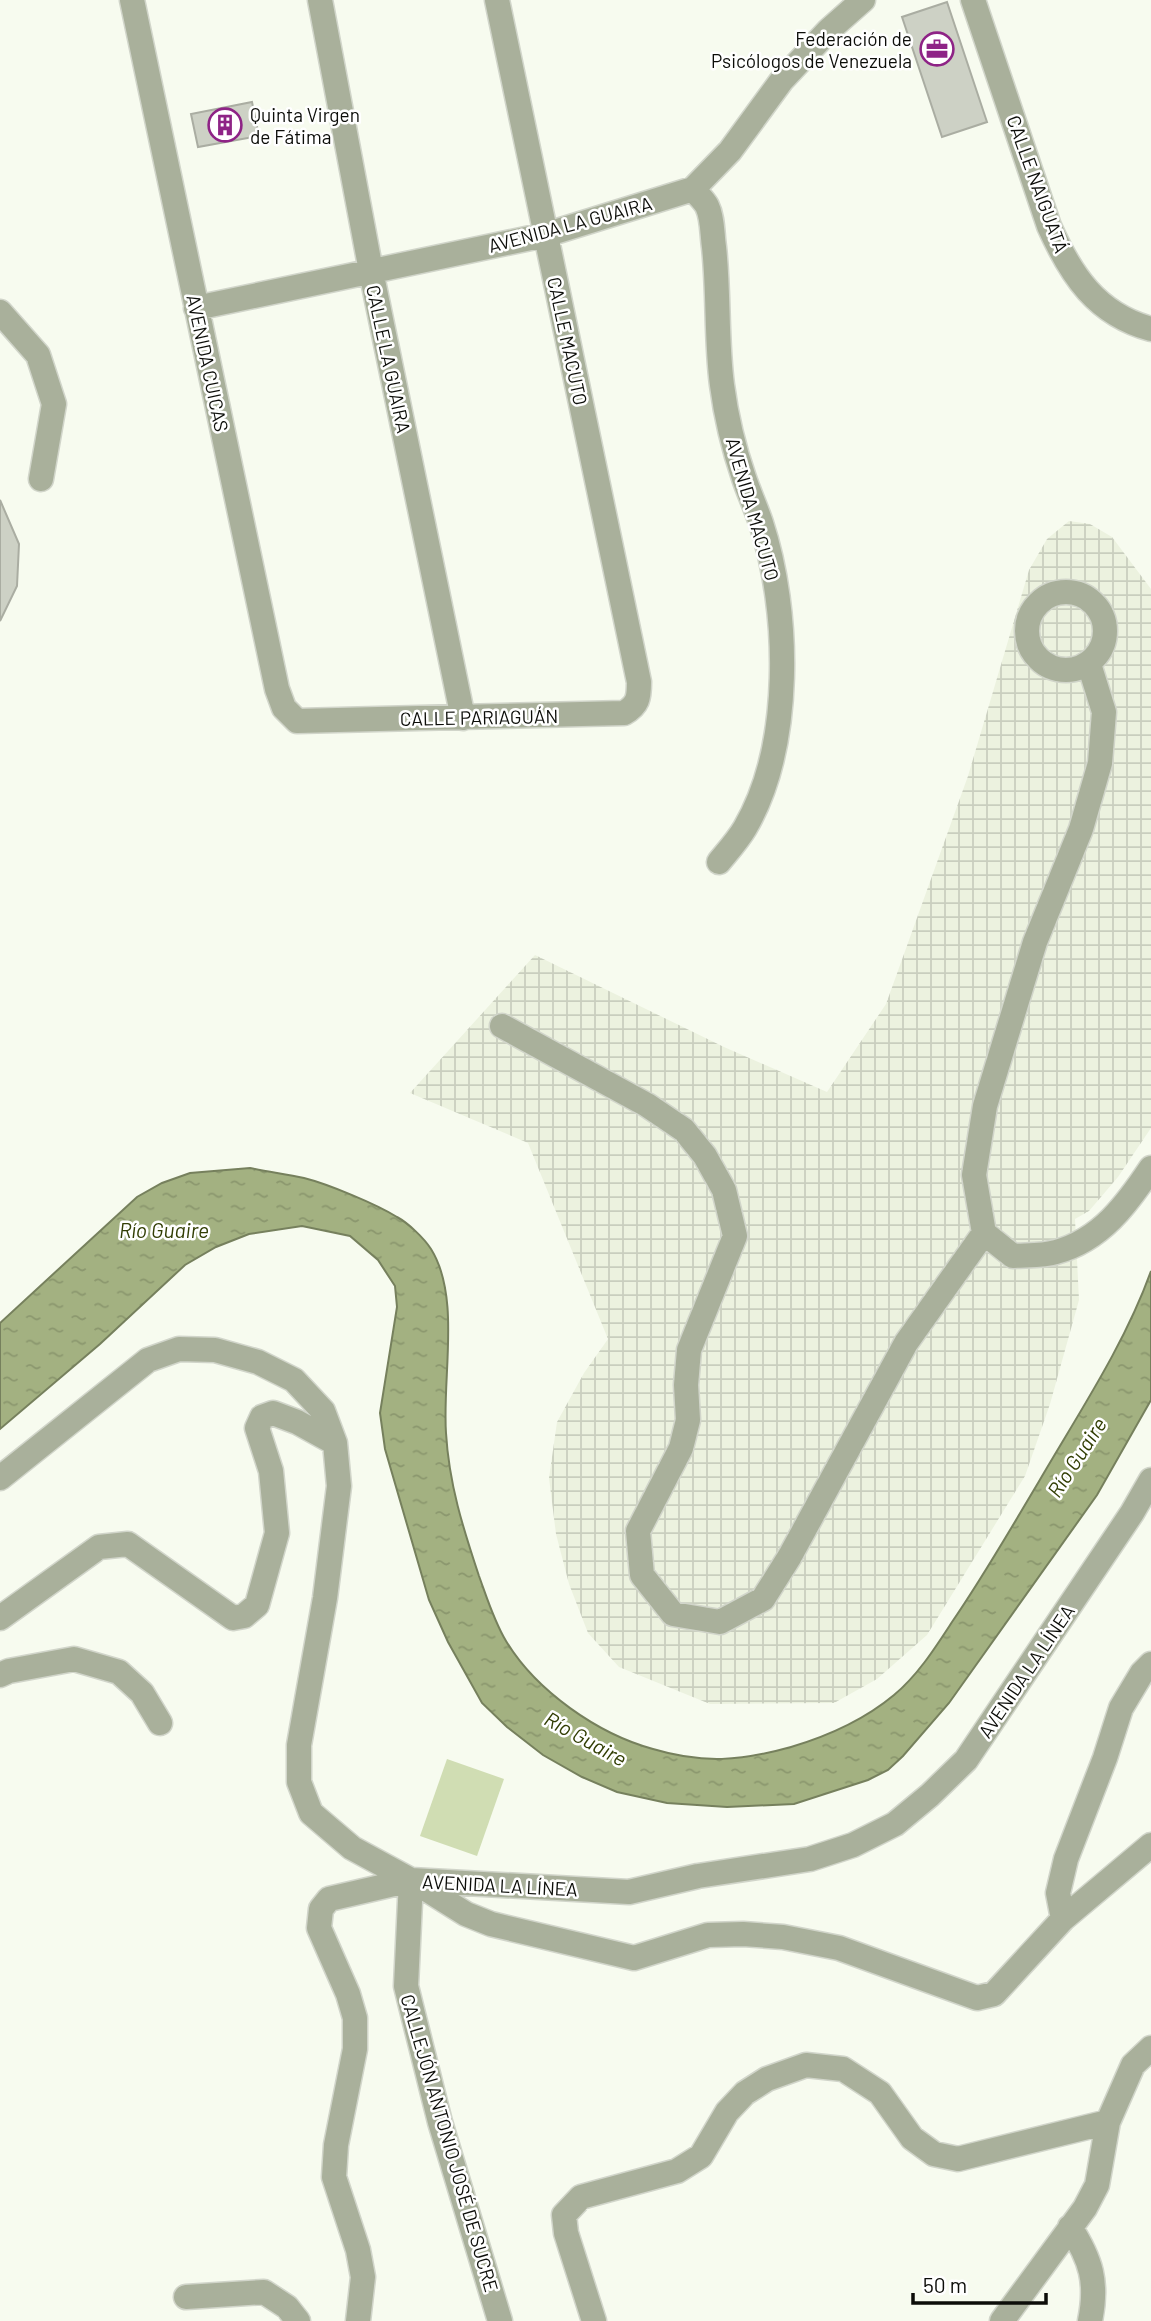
<svg xmlns="http://www.w3.org/2000/svg" width="1151" height="2321" font-family="Barlow,sans-serif">
	<defs>
		<pattern id="industrial-grid" width="8" height="8" patternUnits="userSpaceOnUse" patternTransform="scale(1.75)"><rect width="8" height="8" fill="#ecf2df"/><path d="M0 4h8M4 0v8" fill="none" stroke="#c9cebe"/></pattern>
		<pattern id="water-ripples" width="26" height="14" patternUnits="userSpaceOnUse" patternTransform="scale(1.75)"><rect width="26" height="14" fill="#a3b181"/><path d="M2 4q2-2 4 0t4 0M15 11q2-2 4 0t4 0" fill="none" stroke="#8b976e"/></pattern>
	</defs>
	<rect width="100%" height="100%" fill="#f7fbef"/>
	<path fill="url(#industrial-grid)" d="M1069,521l21,3 22,13 39,52v539l-33,49 -29,34 -14,8 4,81 -29,104 -25,72 -98,159 -50,44 -43,24 -124,1 -91,-37 -31,-34 -19,-49 -13,-50 -7,-56 8,-56 27,-49 24,-34 -80,-196 -118,-50 125,-138 189,92 103,45 59,-88 82,-228 61,-206 18,-31z"/>
	<path fill="#d0ddb3" d="M447,1759l57,20 -27,77 -57,-20z"/>
	<path fill="url(#water-ripples)" stroke="#76805d" stroke-width="2" d="M250,1168c18,4 36,6 54,10 24,6 72,26 93,39 11,6 27,21 34,32 30,48 11,128 15,184 3,51 17,95 33,143 8,22 15,45 27,65 30,50 92,93 147,108 50,15 88,12 138,-2 37,-11 73,-27 103,-52 24,-20 41,-47 58,-73 31,-45 58,-92 86,-139 40,-69 86,-137 113,-212v129l-54,95 -148,208 -46,53 -15,14 -20,10 -74,24 -67,3 -60,-4 -50,-11 -35,-15 -39,-22 -36,-28 -25,-24 -34,-61 -19,-42 -44,-151 -5,-36 17,-106 -2,-21 -17,-26 -28,-24 -48,-10 -53,8 -33,13 -31,18 -85,79 -100,85v-106l137,-126 25,-14 28,-10z"/>
	<path fill="#cdd1c5" stroke="#aaada2" stroke-width="2" d="M947,2l40,120 -45,15 -40,-120z
		M252,102l7,34 -61,11 -7,-33z
		M0,500l19,44 -2,42 -17,35z"/>
	<g fill="none" stroke-linecap="round" stroke-linejoin="round">
		<defs>
			<path id="minor" d="M132,0l145,689 7,19 13,13 327,-8c14,-8 15,-15 15,-31l-142,-682
				M320,0l51,271 92,447
				M973,0l76,226c22,49 47,88 102,103
				M693,189c4,5 11,11 14,17 6,12 5,28 7,41 5,46 2,93 8,138 4,31 12,64 22,93 5,15 12,30 17,45 29,88 32,223 -16,305 -7,12 -17,23 -26,34
				M196,308l349,-73 148,-46 37,-38 52,-71 47,-50 34,-30
				M0,312l38,43 16,49 -13,75
				M1027 631a39 39 0 1 1 78 0a39 39 0 1 1-78 0Z
				M502,1026l145,79 37,25 21,26 19,34 11,46 -46,114 -3,35 2,35 -7,28 -43,83 4,44 31,39 47,8 43,-23 27,-43 116,-213 78,-110 -10,-58 11,-69 50,-164 46,-113 19,-66 4,-51 -15,-48
				M984,1233l29,23c14,-1 30,0 43,-4 45,-12 71,-48 95,-84
				M0,1478l148,-118 31,-11 36,1 43,12 36,18 29,31 12,32 4,43 -14,112 -26,147v37l12,31 41,35 59,32 218,12 69,-16 112,-17 43,-14 42,-21 35,-29 36,-35 166,-247 19,-33
				M0,1618l99,-71 29,-3 105,74 11,-2 13,-11 20,-72 -6,-62 -14,-43 5,-11 11,-4 24,9 38,21
				M0,1675l9,-4 65,-12 45,13 23,21 18,30
				M411,1880l-5,106 34,136 60,199
				M415,1882l51,32 25,10 143,34 74,-23 35,-1 40,3 56,11 138,50 17,-4 69,-75 88,-74
				M1063,1919l-5,-26 8,-34 39,-101 16,-50 21,-35 9,-9
				M1070,2227c21,33 28,55 20,94
				M186,2297l78,-5 23,15 11,14
				M358,2321l5,-44 -5,-27 -24,-73 2,-32 19,-96v-31l-7,-24 -29,-66 2,-19 8,-10 82,-19
				M594,2321l-28,-88 -2,-18 17,-18 96,-26 24,-15 26,-44 18,-19 22,-14 39,-14 37,4 37,24 32,45 22,16 24,5 150,-37
				M1002,2321l83,-113 12,-23 11,-63 25,-57 18,-17"/>
		</defs>
		<use href="#minor" stroke="#d1d5ca" stroke-width="27"/>
		<use href="#minor" stroke="#a9b09b" stroke-width="24"/>
	</g>
	<defs>
		<symbol id="office-ring" viewBox="-11 -11 22 22"><circle r="9.5" fill="#fff" stroke="#8e2386" stroke-width="1.5"/><path d="M-6-3h4V-5.5h4V-3h4V5H-6ZM-1-4.5V-3h2v-1.5ZM-6 0V1H6V0Z" fill="#8e2386"/></symbol>
		<symbol id="building-ring" viewBox="-11 -11 22 22"><circle r="9.5" fill="#fff" stroke="#8e2386" stroke-width="1.5"/><path d="M-4-6H4V6H1V3H-1V6H-4ZM-2.5-4.3h1.7v1.8h-1.7ZM.8-4.3h1.7v1.8H.8ZM-2.5-1h1.7V.8h-1.7ZM.8-1h1.7V.8H.8Z" fill="#8e2386"/></symbol>
	</defs>
	<g fill-rule="evenodd">
		<use href="#office-ring" x="918" y="30" width="38" height="38"/>
		<use href="#building-ring" x="206" y="106" width="38" height="38"/>
	</g>
	<g text-anchor="middle" dominant-baseline="central" stroke-width="5" stroke-linejoin="round" paint-order="stroke">
		<g font-size="19" fill="#0c0d09" stroke="#fff" text-anchor="end">
			<text x="912" y="38">Federación de<tspan x="912" dy="22">Psicólogos de Venezuela</tspan></text>
			<text x="250" y="114" text-anchor="start">Quinta Virgen<tspan x="250" dy="22">de Fátima</tspan></text>
		</g>
		<g font-size="19" fill="#0c0d09" stroke="#fff">
			<text transform="translate(1038 184) rotate(70)">CALLE NAIGUATÁ</text>
			<text transform="translate(570 224) rotate(-15)">AVENIDA LA GUAIRA</text>
			<text transform="translate(568 341) rotate(78)">CALLE MACUTO</text>
			<text transform="translate(389 359) rotate(78)">CALLE LA GUAIRA</text>
			<text transform="translate(208 363) rotate(78)">AVENIDA CUICAS</text>
			<text transform="translate(753 509) rotate(74)">AVENIDA MACUTO</text>
			<text transform="translate(479 717) rotate(-1)">CALLE PARIAGUÁN</text>
			<text transform="translate(1026 1671) rotate(-56)">AVENIDA LA LÍNEA</text>
			<text transform="translate(500 1885) rotate(3)">AVENIDA LA LÍNEA</text>
			<text transform="translate(450 2143) rotate(74)">CALLEJÓN ANTONIO JOSÉ DE SUCRE</text>
		</g>
		<g font-size="21" font-style="italic" fill="#323e04" stroke="#fff">
			<text x="164" y="1229">Río Guaire</text>
			<text transform="translate(1076 1457) rotate(-57)">Río Guaire</text>
			<text transform="translate(586 1738) rotate(29)">Río Guaire</text>
		</g>
	</g>
	<path d="M913 2293v10h133v-10" fill="none" stroke="#0c0d09" stroke-width="3.5"/>
	<text x="923" y="2293" font-size="21" fill="#0c0d09" stroke="#ffffff" stroke-width="5" paint-order="stroke">50 m</text>
</svg>
